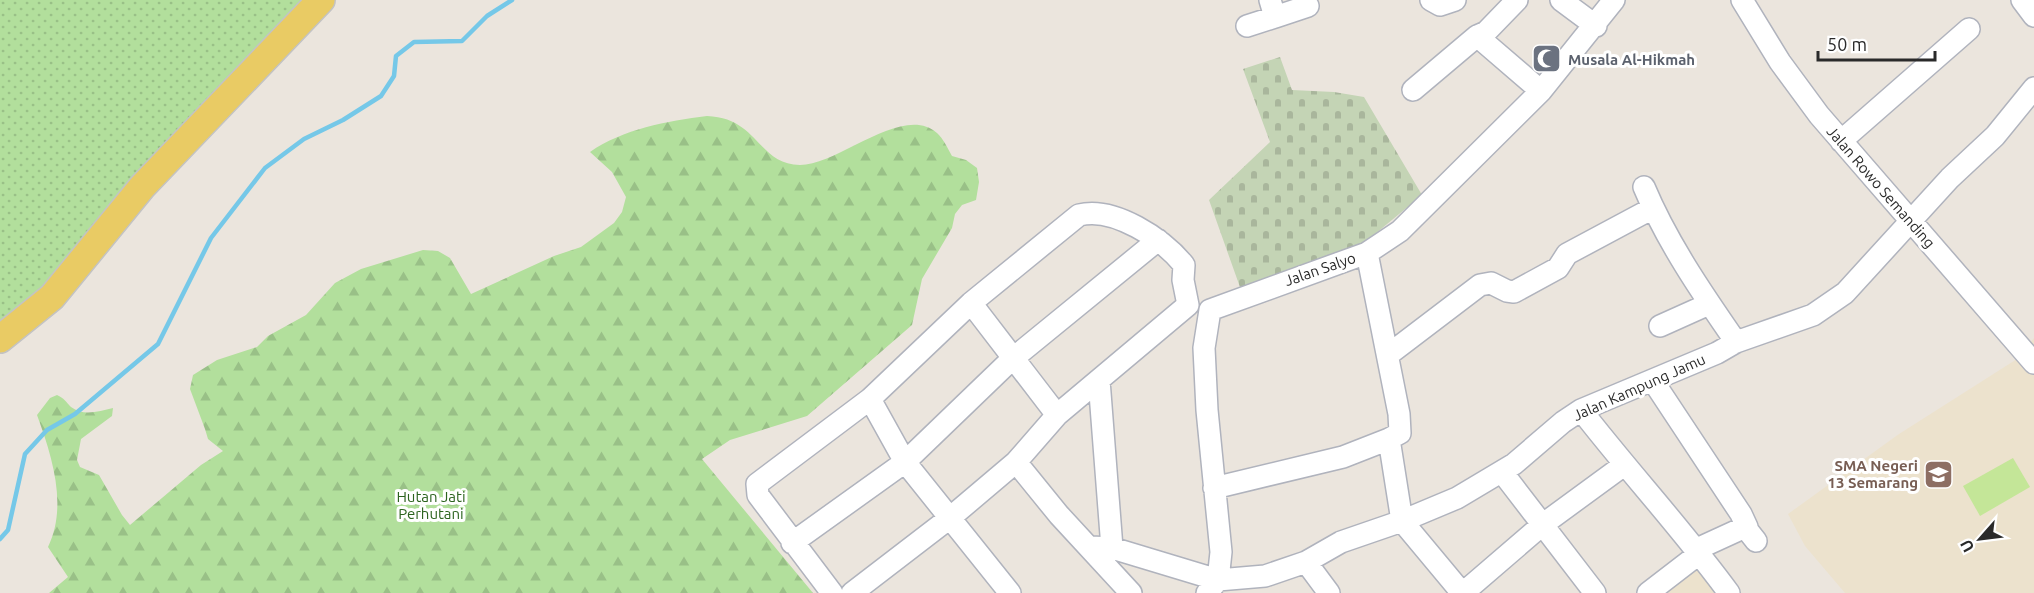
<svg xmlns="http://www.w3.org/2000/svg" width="2034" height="593" font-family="Ubuntu,sans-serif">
	<defs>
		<pattern id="grass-dots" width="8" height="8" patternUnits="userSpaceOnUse" patternTransform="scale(1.5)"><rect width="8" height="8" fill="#b2df9c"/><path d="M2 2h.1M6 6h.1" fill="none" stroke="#99c087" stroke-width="1.8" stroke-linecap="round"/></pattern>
		<pattern id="forest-firs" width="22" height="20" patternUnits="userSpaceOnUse" patternTransform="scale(1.5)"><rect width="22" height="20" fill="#b2df9c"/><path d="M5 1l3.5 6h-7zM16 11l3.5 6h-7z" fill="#99c087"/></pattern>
		<pattern id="cemetery-stones" width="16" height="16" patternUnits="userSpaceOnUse" patternTransform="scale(1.5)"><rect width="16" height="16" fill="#c4d4b5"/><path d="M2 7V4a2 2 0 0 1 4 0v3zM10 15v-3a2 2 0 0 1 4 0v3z" fill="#a9b69c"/></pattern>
	</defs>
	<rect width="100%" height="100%" fill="#ebe5dd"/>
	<path fill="#ece2cd" d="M2034,338v255h-189l-40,-47 -17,-32 111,-80 118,-75z
		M1694,562l24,31h-66z"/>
	<path fill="url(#grass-dots)" d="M0,0h308l-263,290 -45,37z"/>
	<path fill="url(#forest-firs)" d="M707,116c52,2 50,48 93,49 39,0 103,-62 137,-32 6,5 11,16 15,23l14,4 11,8 2,14 -3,18 -14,5 -7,9 -3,14 -30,51 -10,46 -105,91 -77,24 -28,19 111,134h-764l19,-16 -20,-30c20,-41 4,-91 -11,-132l13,-17 7,-3c7,3 9,7 14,12 13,10 28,4 42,1l-1,8 -31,23 -4,21 3,7 19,8 23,40 8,10 71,-60 22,-14 -15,-12 -3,-10 -15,-40 3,-14 24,-15 40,-13 11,-11 38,-21 29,-32 26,-14 62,-19 15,1 12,7 21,36 83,-38 27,-9 33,-24 8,-11 4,-15 -14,-25 -22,-20c33,-23 77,-31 117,-36z"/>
	<path fill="url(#cemetery-stones)" d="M1280,57l12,33 42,2 30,5 58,98 -65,54 -116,41 -32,-90 61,-58 -27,-73z"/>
	<path fill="#c4e698" d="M2013,458l17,29 -50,29 -17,-30z"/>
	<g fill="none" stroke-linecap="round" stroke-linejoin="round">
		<path stroke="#75c8e8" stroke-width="4.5" d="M0,539l8,-9 17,-76 22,-24 28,-16 83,-70 53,-106 54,-70 39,-29 39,-19 38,-24 13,-20 2,-20 18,-14 48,-1 25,-25 25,-16"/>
		<defs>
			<path id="minor" d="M1270,0l5,17 33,-11
				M1431,0l9,5 15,-5
				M1517,0l-31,32 -9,4 64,55
				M1561,0l35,26
				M1742,0l38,62 39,53 215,248
				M2022,0l12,16
				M1247,26l28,-9
				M1413,90l64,-54
				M1841,141l128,-112
				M1644,187c23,55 58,106 92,155
				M1367,253l32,161 1,19 -11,6 13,82 60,72
				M971,303l86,112
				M1660,326l49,-22
				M1388,355l92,-70 11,-2 16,8 7,1 44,-24 9,-14 86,-46
				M1099,380l13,168
				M1653,381l88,133 6,13
				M870,399l35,63 105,131
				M1581,410c48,62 102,120 148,183
				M1016,462l43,53 72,78
				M1502,472l93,121
				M1214,488l129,-31 46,-18
				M792,543l113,-81 106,-102 147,-120
				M1091,547l21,1 106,32 47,-4 41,-14 35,-20 61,-21 55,-23 57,-34 49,-42 18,-12 136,-57 19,-11 77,-27 32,-22 105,-115 45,-42 39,-48
				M1697,549l48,-22 11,14
				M1306,562l23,31
				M832,593l-74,-98 -1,-11 113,-85 101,-96 108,-88c35,-9 84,24 105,50l-1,15 5,25
				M852,593l99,-76 65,-55 41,-47 131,-110
				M1207,593l11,-13 3,-28 -14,-142 -3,-62 6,-38 157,-57 33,-22 141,-140 73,-91
				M1463,593l79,-68 82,-60
				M1648,593l52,-40"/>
			<path id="major" d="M0,339l52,-42 90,-110 179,-187"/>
		</defs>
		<use href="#minor" stroke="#b0b3bd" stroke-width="24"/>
		<use href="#major" stroke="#c3c3c3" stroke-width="30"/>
		<use href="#minor" stroke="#fff" stroke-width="21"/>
		<use href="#major" stroke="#e9cb64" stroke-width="27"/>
	</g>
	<defs>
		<symbol id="mosque-square" viewBox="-11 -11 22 22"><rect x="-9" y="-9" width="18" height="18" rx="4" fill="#6b7280" stroke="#fff"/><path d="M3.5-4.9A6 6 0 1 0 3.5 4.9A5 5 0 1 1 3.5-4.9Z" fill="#fff"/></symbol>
		<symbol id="school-square" viewBox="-11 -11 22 22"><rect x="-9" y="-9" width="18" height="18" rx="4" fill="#8d6e63" stroke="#fff"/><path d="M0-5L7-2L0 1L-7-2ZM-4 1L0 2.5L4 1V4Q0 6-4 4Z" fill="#fff"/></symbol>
	</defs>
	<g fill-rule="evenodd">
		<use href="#mosque-square" x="1530" y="42" width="33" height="33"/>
		<use href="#school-square" x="1922" y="458" width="33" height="33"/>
	</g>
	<g text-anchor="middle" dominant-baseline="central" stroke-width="6" stroke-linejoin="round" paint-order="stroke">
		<g font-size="15" font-weight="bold" fill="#5b616d" stroke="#fff" text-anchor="start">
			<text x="1568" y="59">Musala Al-Hikmah</text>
		</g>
		<g font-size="15" fill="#2a2a2a" stroke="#fff">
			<text transform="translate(1881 187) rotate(49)">Jalan Rowo Semanding</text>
			<text transform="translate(1320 269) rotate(-19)">Jalan Salyo</text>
			<text transform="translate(1639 387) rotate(-24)">Jalan Kampung Jamu</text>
		</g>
		<g font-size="15" font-weight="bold" fill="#785e54" stroke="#fff" text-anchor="end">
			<text x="1918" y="465">SMA Negeri<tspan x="1918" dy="17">13 Semarang</tspan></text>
		</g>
		<g font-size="15" fill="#2c631e" stroke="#fff">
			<text x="431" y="496">Hutan Jati<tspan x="431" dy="17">Perhutani</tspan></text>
		</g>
	</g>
	<g transform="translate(1980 539) rotate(242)" stroke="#ffffff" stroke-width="4.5" paint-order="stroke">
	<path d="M0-4.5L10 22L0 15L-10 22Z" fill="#2a2a2a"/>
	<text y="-9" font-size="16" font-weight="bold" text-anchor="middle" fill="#2a2a2a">U</text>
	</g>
	<path d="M1818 51v9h117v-9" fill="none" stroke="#2a2a2a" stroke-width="3"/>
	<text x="1827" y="51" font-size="18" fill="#2a2a2a" stroke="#ffffff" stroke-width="4.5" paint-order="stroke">50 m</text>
</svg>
